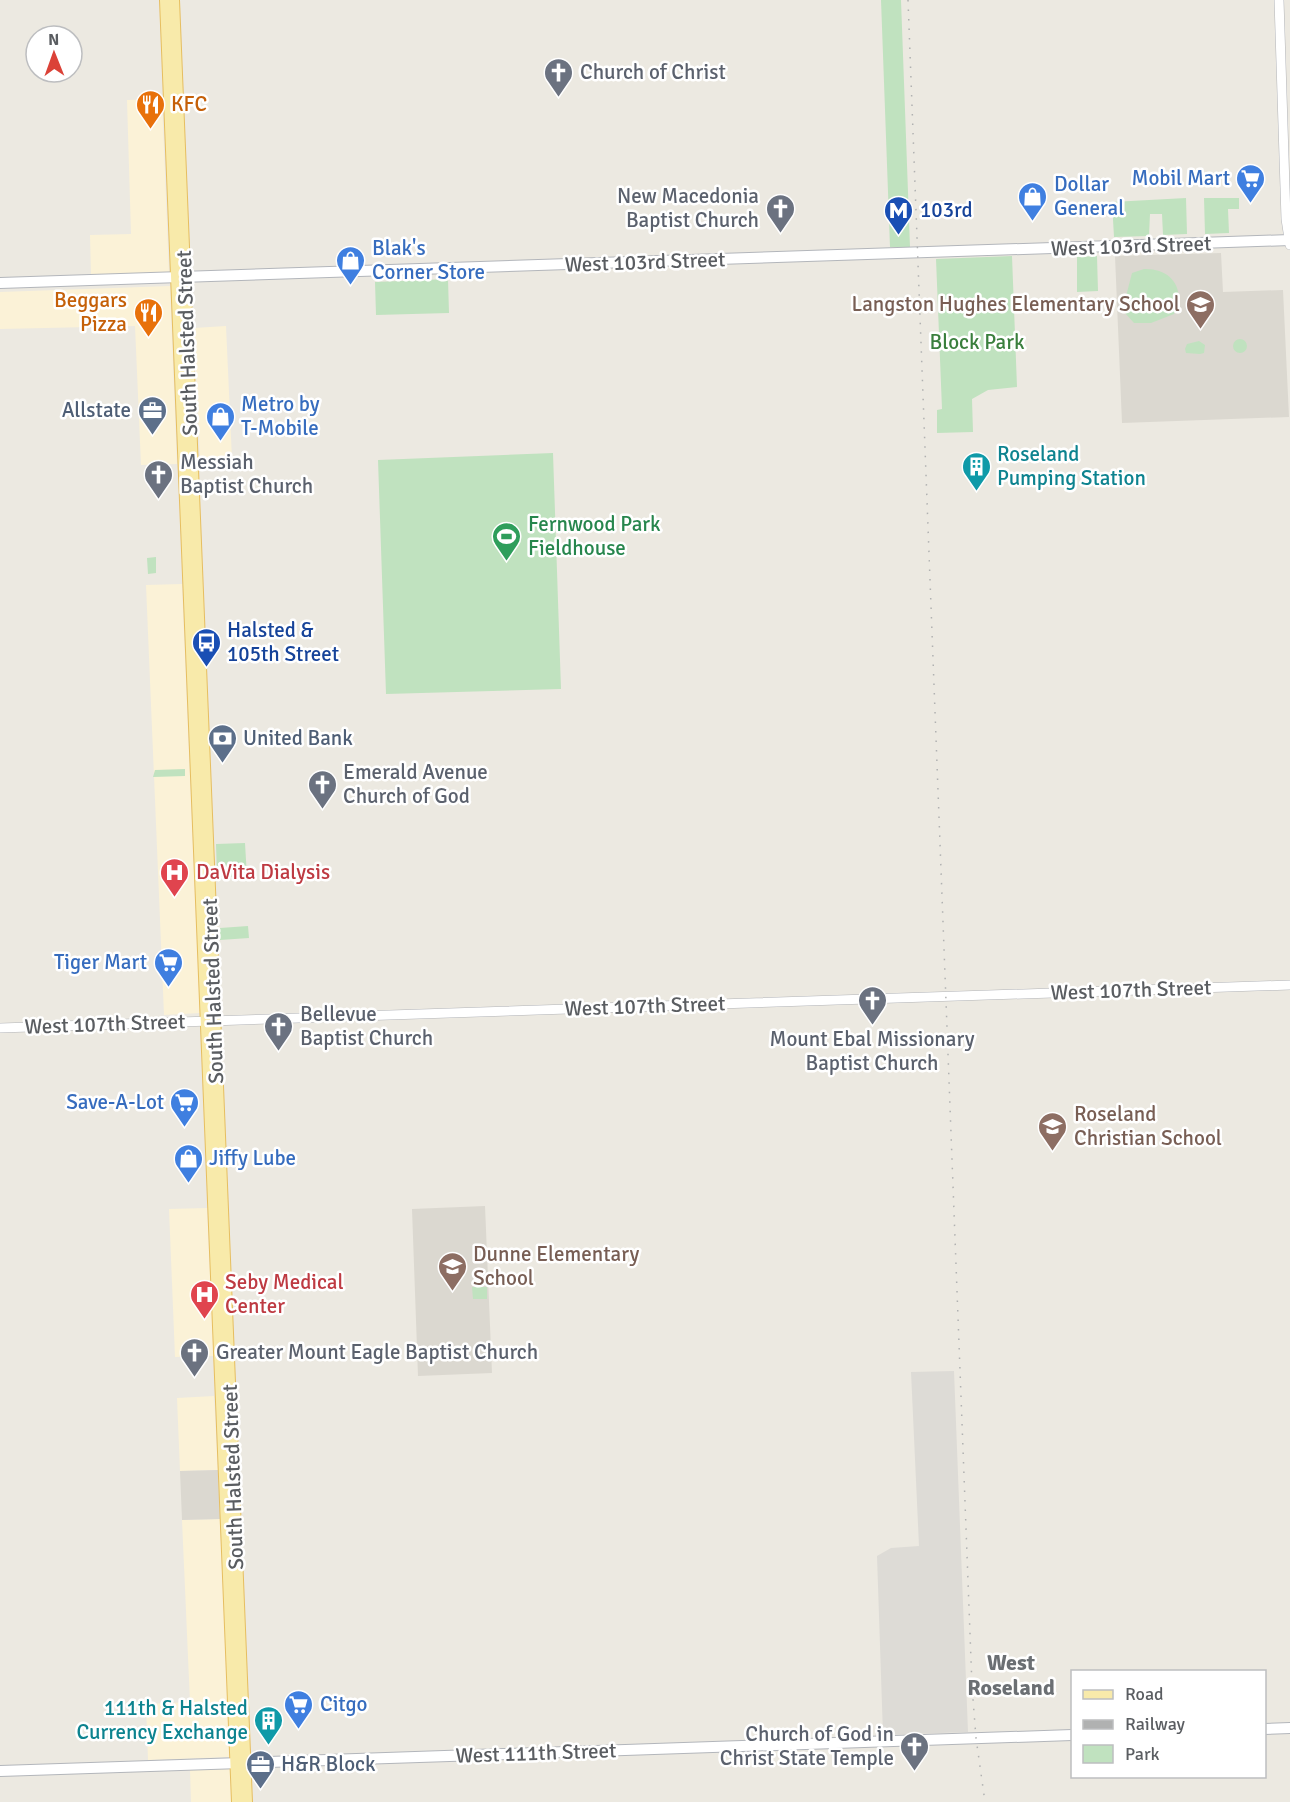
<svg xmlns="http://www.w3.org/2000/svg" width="1290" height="1802" font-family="Signika,sans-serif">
	<rect width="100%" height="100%" fill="#ece9e1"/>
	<path fill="#fbf2d7" d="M162,99l7,174 -78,2 -1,-40 41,-1 -4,-134z
		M170,286l7,178 -36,1 -6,-139 -135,3v-37z
		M226,326l6,133 -32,1 -6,-132z
		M182,584l18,429 -36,2 -18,-430z
		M207,1208l7,148 -39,1 -6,-148z
		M214,1396l4,74 -38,1 -3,-73z
		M220,1519l10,238 -82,3 -2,-56 44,-2 -8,-182z
		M230,1769l2,33h-41l-1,-32z"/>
	<path fill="#dddbd6" d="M954,1371l14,361 -85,3 -6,-179 14,-8 28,-2 -8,-174z"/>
	<path fill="#dbd8d0" d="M1221,253l2,39 60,-2 6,127 -167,6 -7,-167z
		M485,1206l7,167 -74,3 -6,-167z
		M218,1470l2,49 -38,1 -2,-49z"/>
	<path fill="#c0e2bf" d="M881,0h20l9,247h-20z
		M1186,198l1,36 -24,1 -1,-21h-12l-1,22 -35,1 -2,-35z
		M1239,198v11h-11l1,24 -24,1 -1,-36z
		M1012,256l5,131 -29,3 -16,9 1,33 -36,1v-23l5,-1 -6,-150z
		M1097,256l1,35 -21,1v-35z
		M1144,269c27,-1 43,20 30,45l-23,9h-17l-9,-10v-13l7,-27z
		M448,279l1,34 -73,2 -1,-33z
		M1233 346a7 7 0 1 1 14 0a7 7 0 1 1-14 0Z
		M1199,341l6,4 -1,8 -4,1 -14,-1 -1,-4 2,-5z
		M553,453l8,236 -175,5 -8,-234z
		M156,557v16l-8,1 -1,-16z
		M185,769v7l-32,1 2,-7z
		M245,843l2,34h-30l-1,-33z
		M248,926l1,12 -29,2v-12z
		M472,1287h15v12h-14z"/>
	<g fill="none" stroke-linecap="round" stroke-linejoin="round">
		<defs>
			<path id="tertiary" d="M1279,0l7,219 4,26
				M0,1028l1290,-43"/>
			<path id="secondary" d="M0,283l1290,-43
				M1264,1729l26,-1
				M0,1771l1072,-36"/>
			<path id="primary" d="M165,0l72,1802
				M174,0l73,1802"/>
		</defs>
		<use href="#tertiary" stroke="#b2b4b8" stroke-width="10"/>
		<use href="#secondary" stroke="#b3b6bb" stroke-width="12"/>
		<use href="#primary" stroke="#e6be60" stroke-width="12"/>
		<use href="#tertiary" stroke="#fff" stroke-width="9"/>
		<use href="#secondary" stroke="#fff" stroke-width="10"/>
		<use href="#primary" stroke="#f8eaaa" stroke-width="10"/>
		<path stroke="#b0b1b1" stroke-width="1.5" stroke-dasharray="1.5 8" stroke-linecap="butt" d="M908,0l64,1686 4,52 9,64"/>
	</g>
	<defs>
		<symbol id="church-pin" viewBox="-11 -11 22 30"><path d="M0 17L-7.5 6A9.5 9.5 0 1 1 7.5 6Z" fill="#6b7280" stroke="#fff"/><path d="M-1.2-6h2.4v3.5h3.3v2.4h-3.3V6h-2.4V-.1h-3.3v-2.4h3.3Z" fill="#fff"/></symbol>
		<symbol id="restaurant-pin" viewBox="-11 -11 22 30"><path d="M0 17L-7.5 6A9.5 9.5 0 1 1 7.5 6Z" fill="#e8710a" stroke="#fff"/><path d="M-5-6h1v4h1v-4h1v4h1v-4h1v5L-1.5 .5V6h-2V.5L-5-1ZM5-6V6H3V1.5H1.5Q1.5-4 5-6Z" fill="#fff"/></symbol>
		<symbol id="supermarket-pin" viewBox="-11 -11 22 30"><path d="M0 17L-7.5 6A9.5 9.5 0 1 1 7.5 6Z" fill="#3f7fe0" stroke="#fff"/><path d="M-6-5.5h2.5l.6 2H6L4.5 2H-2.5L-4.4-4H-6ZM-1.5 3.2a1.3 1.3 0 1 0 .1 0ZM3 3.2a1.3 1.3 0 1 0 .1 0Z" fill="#fff"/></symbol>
		<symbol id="shop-pin" viewBox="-11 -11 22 30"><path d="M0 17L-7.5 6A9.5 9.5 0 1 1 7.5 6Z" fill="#3f7fe0" stroke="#fff"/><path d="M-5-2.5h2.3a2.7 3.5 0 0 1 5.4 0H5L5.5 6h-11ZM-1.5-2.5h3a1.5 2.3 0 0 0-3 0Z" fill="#fff"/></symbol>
		<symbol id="metro-pin" viewBox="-11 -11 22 30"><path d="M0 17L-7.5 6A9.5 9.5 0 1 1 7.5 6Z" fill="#1a4fb4" stroke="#fff"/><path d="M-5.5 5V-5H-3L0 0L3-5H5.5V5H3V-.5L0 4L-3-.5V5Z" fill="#fff"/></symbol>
		<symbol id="school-pin" viewBox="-11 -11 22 30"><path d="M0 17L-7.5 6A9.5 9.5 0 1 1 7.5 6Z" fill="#8d6e63" stroke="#fff"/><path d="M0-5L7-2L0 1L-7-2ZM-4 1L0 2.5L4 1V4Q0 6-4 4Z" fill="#fff"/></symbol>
		<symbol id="office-pin" viewBox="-11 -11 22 30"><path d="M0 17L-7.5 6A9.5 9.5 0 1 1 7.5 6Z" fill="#5c6f8a" stroke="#fff"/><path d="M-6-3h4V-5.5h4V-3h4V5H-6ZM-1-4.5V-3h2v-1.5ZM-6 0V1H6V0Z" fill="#fff"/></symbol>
		<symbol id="building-pin" viewBox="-11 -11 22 30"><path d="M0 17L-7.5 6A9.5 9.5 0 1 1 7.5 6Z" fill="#0f9aa8" stroke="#fff"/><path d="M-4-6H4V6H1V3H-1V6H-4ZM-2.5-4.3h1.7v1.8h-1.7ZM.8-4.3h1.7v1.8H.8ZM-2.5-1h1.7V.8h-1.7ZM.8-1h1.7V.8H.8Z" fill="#fff"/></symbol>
		<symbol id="stadium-pin" viewBox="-11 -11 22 30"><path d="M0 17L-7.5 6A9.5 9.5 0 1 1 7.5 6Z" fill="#2e9e5b" stroke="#fff"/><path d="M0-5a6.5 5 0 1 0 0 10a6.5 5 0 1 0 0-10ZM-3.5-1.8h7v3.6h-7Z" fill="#fff"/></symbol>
		<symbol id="bus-pin" viewBox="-11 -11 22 30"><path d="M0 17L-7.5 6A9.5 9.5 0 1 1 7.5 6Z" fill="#1a4fb4" stroke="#fff"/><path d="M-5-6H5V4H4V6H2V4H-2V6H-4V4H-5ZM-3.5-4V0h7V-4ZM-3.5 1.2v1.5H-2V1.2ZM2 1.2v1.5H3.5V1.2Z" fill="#fff"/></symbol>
		<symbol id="bank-pin" viewBox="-11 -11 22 30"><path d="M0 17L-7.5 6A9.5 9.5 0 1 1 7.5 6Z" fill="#5c6f8a" stroke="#fff"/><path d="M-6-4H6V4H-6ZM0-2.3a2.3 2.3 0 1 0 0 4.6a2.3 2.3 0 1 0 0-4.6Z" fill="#fff"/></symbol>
		<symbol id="hospital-pin" viewBox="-11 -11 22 30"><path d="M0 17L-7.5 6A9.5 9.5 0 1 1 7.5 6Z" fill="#e0444e" stroke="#fff"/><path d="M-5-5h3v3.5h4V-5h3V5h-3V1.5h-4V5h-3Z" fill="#fff"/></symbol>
	</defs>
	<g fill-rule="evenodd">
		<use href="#church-pin" x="542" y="56" width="33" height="45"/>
		<use href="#restaurant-pin" x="134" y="88" width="33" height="45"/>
		<use href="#supermarket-pin" x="1234" y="162" width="33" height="45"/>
		<use href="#shop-pin" x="1016" y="180" width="33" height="45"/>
		<use href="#church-pin" x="764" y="192" width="33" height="45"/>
		<use href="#metro-pin" x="882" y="194" width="33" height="45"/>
		<use href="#shop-pin" x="334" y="244" width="33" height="45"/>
		<use href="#school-pin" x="1184" y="288" width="33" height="45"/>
		<use href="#restaurant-pin" x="132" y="296" width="33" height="45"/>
		<use href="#office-pin" x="136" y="394" width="33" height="45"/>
		<use href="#shop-pin" x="204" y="400" width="33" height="45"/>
		<use href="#building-pin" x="960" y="450" width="33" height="45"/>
		<use href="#church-pin" x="142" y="458" width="33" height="45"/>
		<use href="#stadium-pin" x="490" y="520" width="33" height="45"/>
		<use href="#bus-pin" x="190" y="626" width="33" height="45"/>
		<use href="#bank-pin" x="206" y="722" width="33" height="45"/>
		<use href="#church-pin" x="306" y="768" width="33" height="45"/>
		<use href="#hospital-pin" x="158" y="856" width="33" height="45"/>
		<use href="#supermarket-pin" x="152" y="946" width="33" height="45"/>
		<use href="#church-pin" x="856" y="984" width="33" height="45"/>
		<use href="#church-pin" x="262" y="1010" width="33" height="45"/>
		<use href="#supermarket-pin" x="168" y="1086" width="33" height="45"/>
		<use href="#school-pin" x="1036" y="1110" width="33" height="45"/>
		<use href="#shop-pin" x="172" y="1142" width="33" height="45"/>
		<use href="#school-pin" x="436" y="1250" width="33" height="45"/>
		<use href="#hospital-pin" x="188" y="1278" width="33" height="45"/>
		<use href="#church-pin" x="178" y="1336" width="33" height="45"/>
		<use href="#supermarket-pin" x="282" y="1688" width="33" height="45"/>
		<use href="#building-pin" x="252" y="1704" width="33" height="45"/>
		<use href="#church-pin" x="898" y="1730" width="33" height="45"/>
		<use href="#office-pin" x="244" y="1748" width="33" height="45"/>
	</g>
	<g text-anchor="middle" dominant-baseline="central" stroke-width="5" stroke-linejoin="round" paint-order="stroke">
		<g font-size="21" fill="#5b616d" stroke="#fff" text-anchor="start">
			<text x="580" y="72">Church of Christ</text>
			<text x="759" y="196" text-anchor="end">New Macedonia<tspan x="759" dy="24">Baptist Church</tspan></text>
			<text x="180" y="462">Messiah<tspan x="180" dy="24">Baptist Church</tspan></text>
			<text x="343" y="772">Emerald Avenue<tspan x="343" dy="24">Church of God</tspan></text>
			<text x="300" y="1014">Bellevue<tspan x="300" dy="24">Baptist Church</tspan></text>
			<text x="872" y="1039" text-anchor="middle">Mount Ebal Missionary<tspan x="872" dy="24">Baptist Church</tspan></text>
			<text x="216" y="1352">Greater Mount Eagle Baptist Church</text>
			<text x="894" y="1734" text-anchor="end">Church of God in<tspan x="894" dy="24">Christ State Temple</tspan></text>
		</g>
		<g font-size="21" fill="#c56008" stroke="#fff" text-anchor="start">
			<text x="171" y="104">KFC</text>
			<text x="127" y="300" text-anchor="end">Beggars<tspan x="127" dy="24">Pizza</tspan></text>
		</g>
		<g font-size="21" fill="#366cbe" stroke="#fff" text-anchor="start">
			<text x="1230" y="178" text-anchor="end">Mobil Mart</text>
			<text x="1054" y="184">Dollar<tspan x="1054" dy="24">General</tspan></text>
			<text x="372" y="248">Blak's<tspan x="372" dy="24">Corner Store</tspan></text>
			<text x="241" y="404">Metro by<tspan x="241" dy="24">T-Mobile</tspan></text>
			<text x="147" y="962" text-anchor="end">Tiger Mart</text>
			<text x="164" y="1102" text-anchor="end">Save-A-Lot</text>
			<text x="209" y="1158">Jiffy Lube</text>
			<text x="320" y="1704">Citgo</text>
		</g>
		<g font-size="21" fill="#164399" stroke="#fff" text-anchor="start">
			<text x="920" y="210">103rd</text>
			<text x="227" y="630">Halsted &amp;<tspan x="227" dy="24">105th Street</tspan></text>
		</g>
		<g font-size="21" fill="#5a5d61" stroke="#fff">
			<text transform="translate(1131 246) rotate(-2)">West 103rd Street</text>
			<text transform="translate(645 262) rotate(-2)">West 103rd Street</text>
			<text transform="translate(187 343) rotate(-92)">South Halsted Street</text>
			<text transform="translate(1131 990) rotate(-2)">West 107th Street</text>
			<text transform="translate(213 991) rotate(-92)">South Halsted Street</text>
			<text transform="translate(645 1006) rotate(-2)">West 107th Street</text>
			<text transform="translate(105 1024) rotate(-2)">West 107th Street</text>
			<text transform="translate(233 1477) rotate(-92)">South Halsted Street</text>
			<text transform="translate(536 1753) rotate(-2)">West 111th Street</text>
		</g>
		<g font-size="21" fill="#785e54" stroke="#fff" text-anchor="start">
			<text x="1180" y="304" text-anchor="end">Langston Hughes Elementary School</text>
			<text x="1074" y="1114">Roseland<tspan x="1074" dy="24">Christian School</tspan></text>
			<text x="473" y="1254">Dunne Elementary<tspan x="473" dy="24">School</tspan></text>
		</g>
		<g font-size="21" fill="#3a7f3d" stroke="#fff">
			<text x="977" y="342">Block Park</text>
		</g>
		<g font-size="21" fill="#4e5e75" stroke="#fff" text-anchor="start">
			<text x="131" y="410" text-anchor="end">Allstate</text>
			<text x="243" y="738">United Bank</text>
			<text x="281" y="1764">H&amp;R Block</text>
		</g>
		<g font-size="21" fill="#0d838f" stroke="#fff" text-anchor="start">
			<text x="997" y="454">Roseland<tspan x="997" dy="24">Pumping Station</tspan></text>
			<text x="248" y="1708" text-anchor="end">111th &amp; Halsted<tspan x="248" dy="24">Currency Exchange</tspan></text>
		</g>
		<g font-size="21" fill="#27864d" stroke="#fff" text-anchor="start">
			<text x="528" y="524">Fernwood Park<tspan x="528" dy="24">Fieldhouse</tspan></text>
		</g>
		<g font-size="21" fill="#be3a42" stroke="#fff" text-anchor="start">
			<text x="196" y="872">DaVita Dialysis</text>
			<text x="225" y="1282">Seby Medical<tspan x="225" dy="24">Center</tspan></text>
		</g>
		<g font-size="22" font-weight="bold" fill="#6b6f73" stroke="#fff">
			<text x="1011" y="1662">West<tspan x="1011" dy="25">Roseland</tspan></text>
		</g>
	</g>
	<rect x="1071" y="1670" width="195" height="108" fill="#ffffff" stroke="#bdbec0" stroke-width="1.5"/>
	<rect x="1083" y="1690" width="30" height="9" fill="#f8eaaa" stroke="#bdbec0" stroke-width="1.5"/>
	<text x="1125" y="1700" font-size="18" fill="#5a5d61">Road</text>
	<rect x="1083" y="1720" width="30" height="9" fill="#b0b1b1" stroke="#bdbec0" stroke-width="1.5"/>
	<text x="1125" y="1730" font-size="18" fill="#5a5d61">Railway</text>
	<rect x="1083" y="1745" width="30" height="18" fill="#c0e2bf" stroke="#bdbec0" stroke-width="1.5"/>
	<text x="1125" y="1760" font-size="18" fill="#5a5d61">Park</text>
	<g transform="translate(54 54) rotate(359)"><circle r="28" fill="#ffffff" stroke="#bdbec0" stroke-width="1.5"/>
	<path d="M0-4.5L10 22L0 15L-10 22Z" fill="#db4238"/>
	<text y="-9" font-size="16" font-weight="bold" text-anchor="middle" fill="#5a5d61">N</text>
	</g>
</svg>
